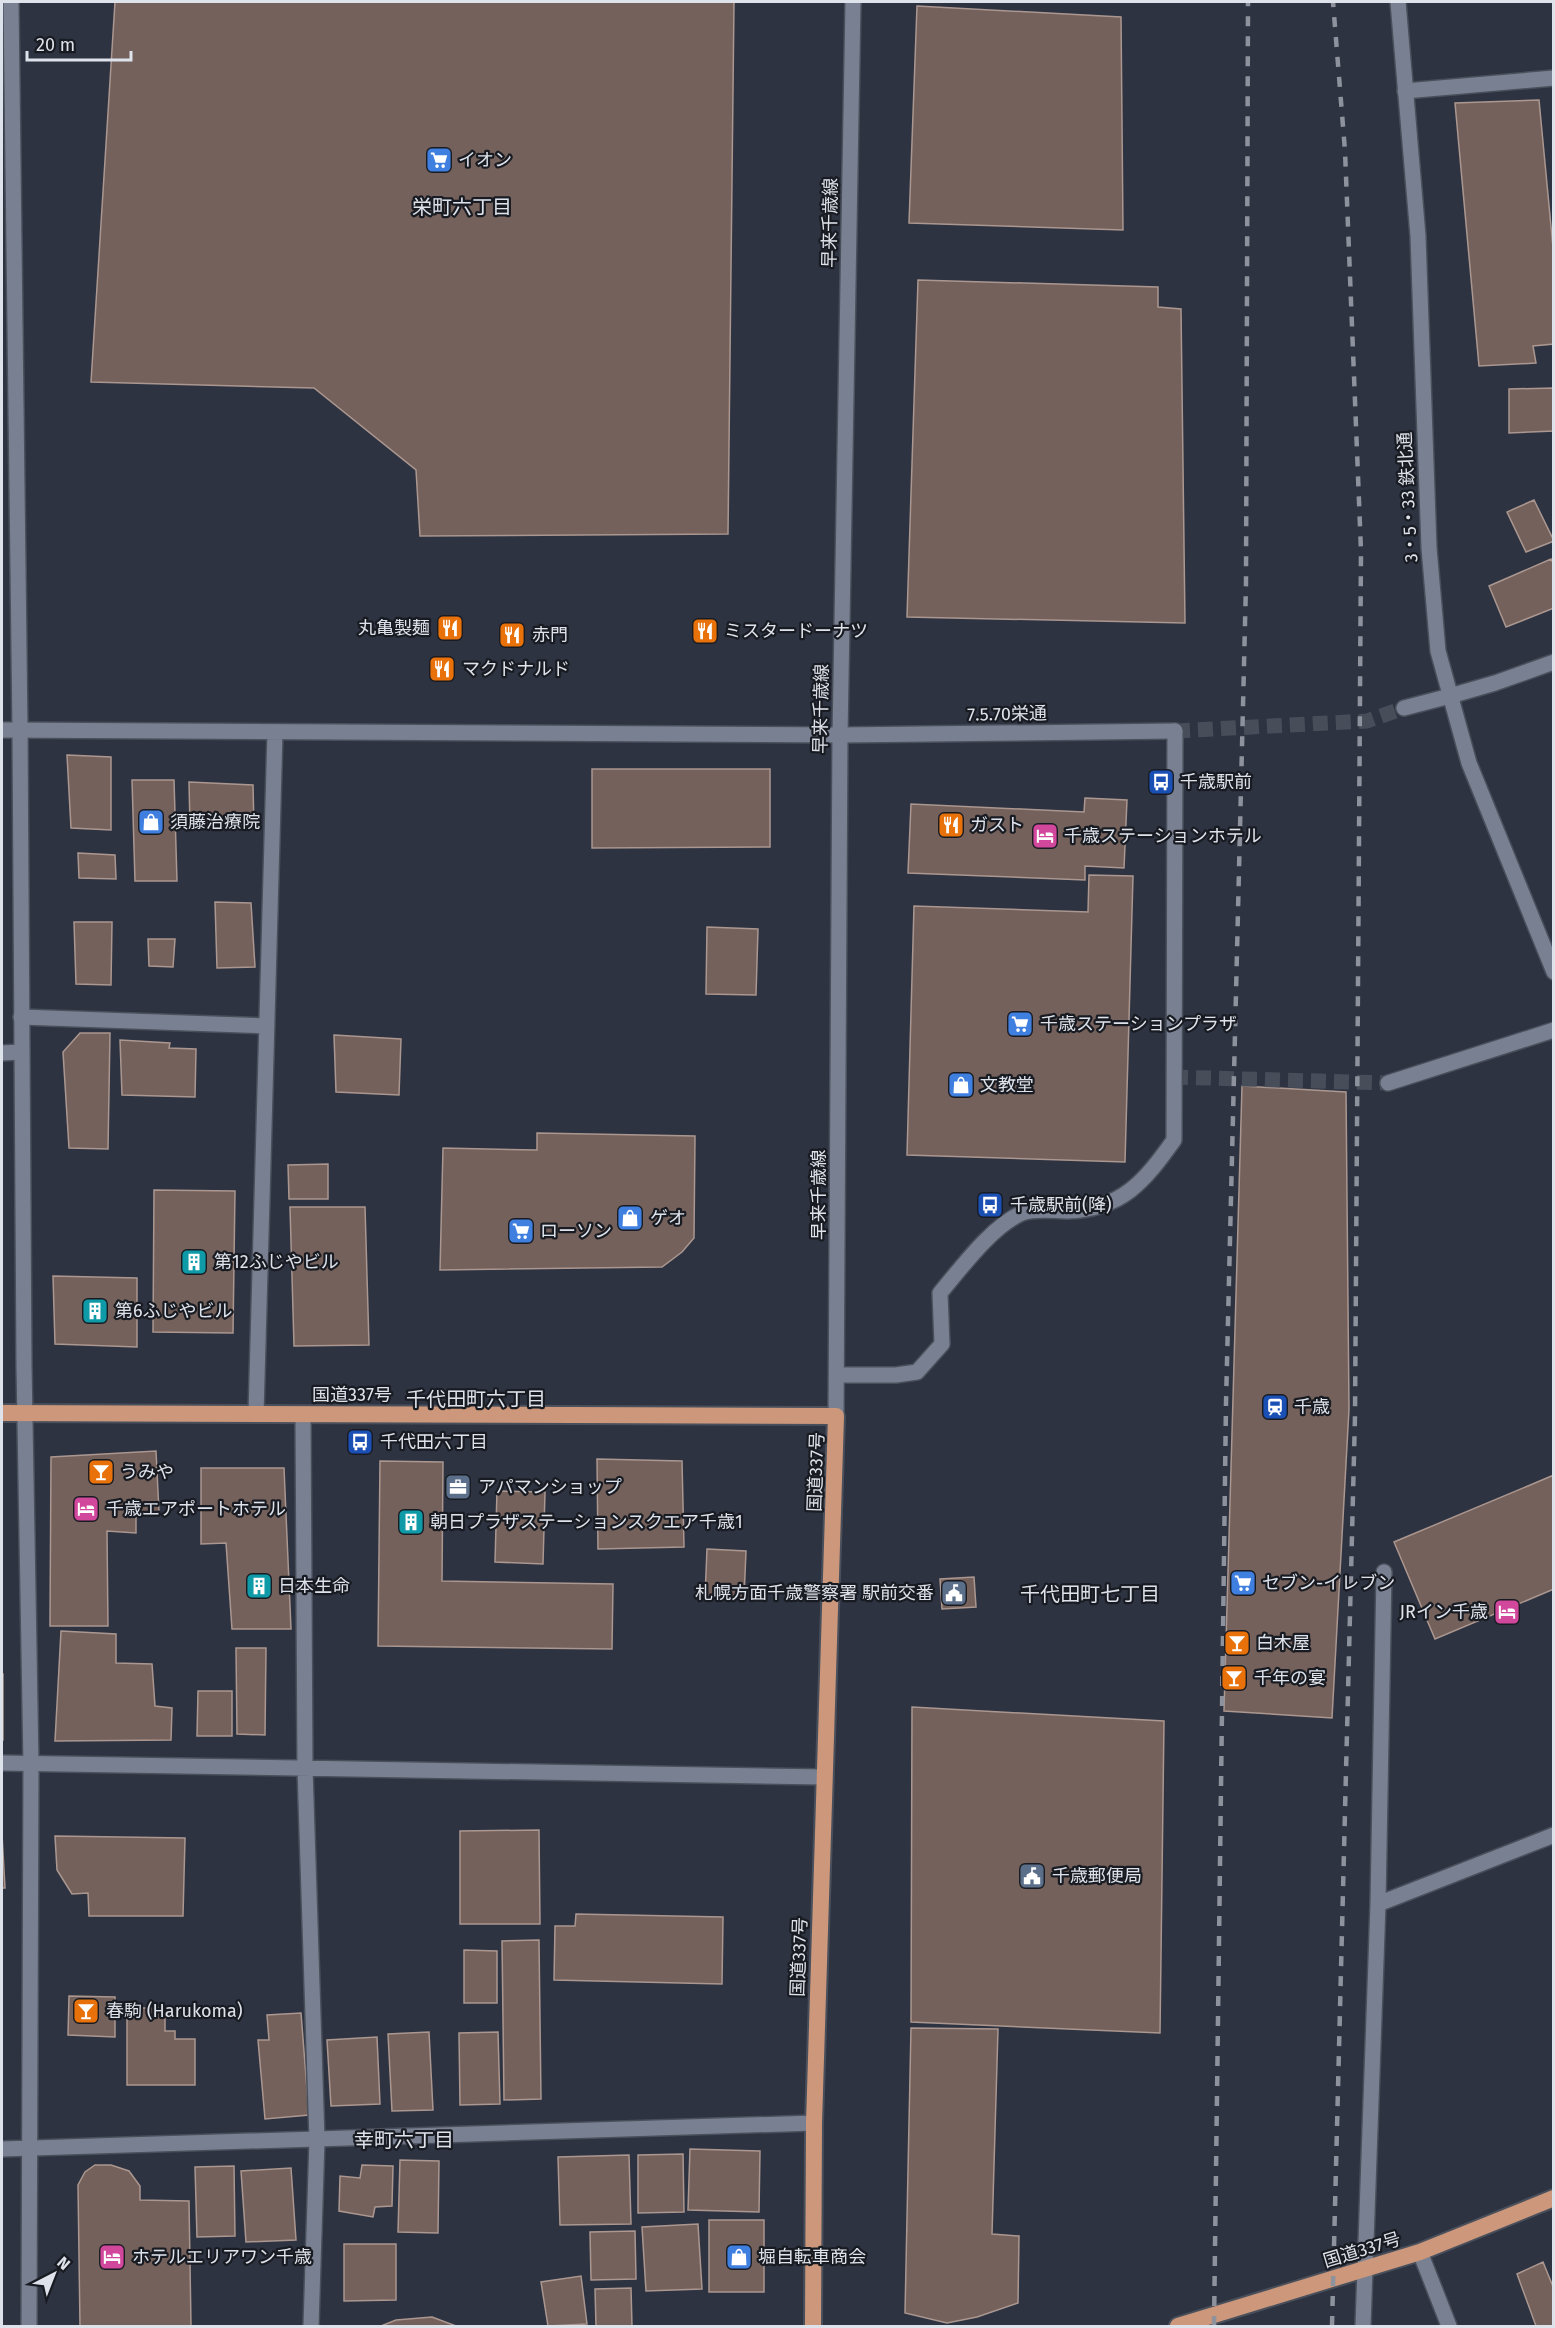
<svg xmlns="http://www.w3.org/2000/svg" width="1555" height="2328" font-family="'Fira Sans','Noto Sans JP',sans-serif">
	<rect width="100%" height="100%" fill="#2d3341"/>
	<path fill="#74615b" stroke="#ab9790" stroke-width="1.5" d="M115,2h619l-6,532 -308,2 -4,-66 -102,-82 -223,-6z
		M917,6l204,11 2,213 -214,-7z
		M1539,100l15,158v86l-21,2 3,17 -57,3 -24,-263z
		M918,280l240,7v20l23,2 4,314 -278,-6z
		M1554,388v43l-45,2v-44z
		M1534,500l20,41 -28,11 -19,-40z
		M1551,559l3,6v43l-48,19 -17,-41z
		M67,755l44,2v73l-40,-2z
		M592,769h178v78l-178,1z
		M132,780h42l3,101h-42z
		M189,782l64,3 1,43 -64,-2z
		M1085,798l42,2 -3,68 -39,-2v14l-177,-7 3,-69 173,8z
		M78,853l37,2 1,24 -37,-1z
		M1089,875l44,1 -8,286 -218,-7 7,-249 174,6z
		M215,902l36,1 4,64 -38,1z
		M74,922h38l-1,63 -35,-1z
		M707,927l51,2 -2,66 -50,-1z
		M148,939h27l-2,28 -24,-1z
		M80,1033h30l-2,116 -39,-1 -6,-96z
		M334,1035l67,4 -2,56 -63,-3z
		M120,1040l50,3 -1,5 27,1 -1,48 -73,-2z
		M1242,1086l104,6 3,317 -17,309 -108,-7z
		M537,1133l158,3 -1,102 -12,14 -20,15 -222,3 3,-122 94,2z
		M328,1164v35h-39l-1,-34z
		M154,1190l81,1 -2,142 -80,-1z
		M290,1207h75l4,138 -75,1z
		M53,1276l84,2v69l-82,-3z
		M156,1451l3,61h-23v21l-29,-2 1,95h-58l1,-169z
		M597,1459l85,2 2,86 -86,2z
		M380,1461l63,1 -1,119 171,3 -1,65 -234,-3z
		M201,1468h83l7,161h-59l-6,-86 -25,1z
		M1554,1475v114l-119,50 -41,-97z
		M497,1491l48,1 -2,72 -48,-2z
		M707,1549l39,2 -2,47 -39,-1z
		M974,1577l2,30 -34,2 -2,-30z
		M61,1631l55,3v29l36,1 3,42 17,2 -1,32 -116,1z
		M236,1648h30l-1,87 -28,-1z
		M2,1674h1v66h-1z
		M198,1691h34v45h-35z
		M912,1707l252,14 -4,312 -249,-11z
		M539,1830l1,94h-80v-93z
		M2,1834l3,54h-3z
		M55,1836l130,2 -2,78h-94l-1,-23 -16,1 -15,-24z
		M576,1914l147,3 -1,67 -168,-4 1,-54h20z
		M539,1940l2,159 -37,1 -2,-159z
		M464,1950l33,1v52h-33z
		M69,1996l46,1v40l-47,-2z
		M127,2008h38v23h10v8h20v46h-68z
		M301,2013l8,102 -44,4 -7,-79h11l-2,-25z
		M911,2028l87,1 -6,205 27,2 -1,67 -41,14 -30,6 -42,-10z
		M429,2032l4,78 -41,1 -4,-77z
		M498,2032l2,72 -40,1 -1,-72z
		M377,2037l3,67 -49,2 -4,-66z
		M690,2149l70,2 -1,61 -71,-2z
		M683,2154l1,58 -46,1v-58z
		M629,2155l2,69 -71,1 -2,-68z
		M400,2160l39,1 -1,72 -40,-1z
		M95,2165h16l18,6 11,15v14l49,1 2,125h-111l-2,-141 7,-13z
		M362,2165l31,1 -1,40 -17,1 -2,10 -34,-6 1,-35 20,2z
		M234,2166l1,70 -38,1 -2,-70z
		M291,2168l5,72 -50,2 -5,-71z
		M709,2220h55v72h-55z
		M698,2224l4,65 -56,2 -4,-64z
		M635,2231l1,48 -45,1 -1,-48z
		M344,2244h52v56l-52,1z
		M1543,2262l11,27v37h-18l-19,-52z
		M581,2276l6,48 -39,2 -7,-44z
		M631,2288l1,38h-36l-1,-37z
		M432,2317l24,9h-75l15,-6z"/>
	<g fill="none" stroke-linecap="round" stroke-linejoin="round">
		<path stroke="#484d5a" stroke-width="15" stroke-dasharray="15 8" stroke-linecap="butt" d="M1173,1077l215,6"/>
		<path stroke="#484d5a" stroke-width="15" stroke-dasharray="15 8" stroke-linecap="butt" d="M1175,731l192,-10 37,-13"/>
		<defs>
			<path id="minor" d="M1405,91l149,-13
				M1450,696l45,-13 59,-21
				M2,730l838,5
				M21,1017l246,9
				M2,1053l19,-1
				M1388,1083l166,-53
				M838,1375h58l21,-3 25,-28 -2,-51c22,-26 51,-66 82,-80 13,-5 33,-2 46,-2 54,-2 76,-29 106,-71l1,-409
				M256,1414l19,-682
				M303,1414l2,355 12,371 -6,186
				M2,1763l822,14
				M1378,1904l176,-69
				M2,2149l812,-26
				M1420,2252l29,74
				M1363,2326l15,-422 6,-332"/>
			<path id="tertiary" d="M11,2l9,728 4,635 7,399 -2,562
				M1398,2l20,234 11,312 9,103 31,112 85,209
				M1404,708l46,-12
				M840,735l335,-4"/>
			<path id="secondary" d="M836,1416l4,-681 13,-733"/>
			<path id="trunk" d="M2,1413l834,3 -22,707 -1,203
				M1178,2326l242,-74 134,-54"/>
		</defs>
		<use href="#minor" stroke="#494f5b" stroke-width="18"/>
		<use href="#tertiary" stroke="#494f5b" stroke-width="18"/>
		<use href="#secondary" stroke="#494f5b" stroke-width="18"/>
		<use href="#trunk" stroke="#494f5b" stroke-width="20"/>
		<use href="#minor" stroke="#798091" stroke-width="15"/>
		<use href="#tertiary" stroke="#798091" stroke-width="15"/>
		<use href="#secondary" stroke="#798091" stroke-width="15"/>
		<use href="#trunk" stroke="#cc977a" stroke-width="16"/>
		<path stroke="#8d929d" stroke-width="4.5" stroke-dasharray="10 10" stroke-linecap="butt" d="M1214,2326l12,-923 20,-820 2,-581
			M1332,2326l23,-910 6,-865 -16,-400 -12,-149"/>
	</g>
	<defs>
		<symbol id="supermarket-square" viewBox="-11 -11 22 22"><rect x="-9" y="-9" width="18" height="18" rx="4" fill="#3f7fe0" stroke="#181b21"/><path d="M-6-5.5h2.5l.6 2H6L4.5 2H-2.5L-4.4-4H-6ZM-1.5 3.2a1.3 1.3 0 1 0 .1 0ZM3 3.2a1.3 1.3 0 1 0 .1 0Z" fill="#fff"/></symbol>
		<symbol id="restaurant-square" viewBox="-11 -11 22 22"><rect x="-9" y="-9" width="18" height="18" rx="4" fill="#e8710a" stroke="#181b21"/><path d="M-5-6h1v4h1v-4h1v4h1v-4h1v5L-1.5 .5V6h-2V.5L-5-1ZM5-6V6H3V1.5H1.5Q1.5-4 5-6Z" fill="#fff"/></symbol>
		<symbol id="bus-square" viewBox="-11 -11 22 22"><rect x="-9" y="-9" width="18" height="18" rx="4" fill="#1a4fb4" stroke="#181b21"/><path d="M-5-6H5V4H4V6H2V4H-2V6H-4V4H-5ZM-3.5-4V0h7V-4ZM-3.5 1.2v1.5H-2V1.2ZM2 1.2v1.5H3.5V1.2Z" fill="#fff"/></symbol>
		<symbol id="shop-square" viewBox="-11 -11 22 22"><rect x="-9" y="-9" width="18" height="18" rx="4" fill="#3f7fe0" stroke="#181b21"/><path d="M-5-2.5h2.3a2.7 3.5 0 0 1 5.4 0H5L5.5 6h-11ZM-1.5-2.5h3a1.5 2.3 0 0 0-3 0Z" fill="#fff"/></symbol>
		<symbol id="hotel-square" viewBox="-11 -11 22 22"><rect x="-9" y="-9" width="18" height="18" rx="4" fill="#d1479c" stroke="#181b21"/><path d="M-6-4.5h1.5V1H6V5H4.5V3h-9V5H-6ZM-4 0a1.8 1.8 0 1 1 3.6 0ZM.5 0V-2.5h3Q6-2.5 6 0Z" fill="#fff"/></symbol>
		<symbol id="building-square" viewBox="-11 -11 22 22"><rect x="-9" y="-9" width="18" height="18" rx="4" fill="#0f9aa8" stroke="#181b21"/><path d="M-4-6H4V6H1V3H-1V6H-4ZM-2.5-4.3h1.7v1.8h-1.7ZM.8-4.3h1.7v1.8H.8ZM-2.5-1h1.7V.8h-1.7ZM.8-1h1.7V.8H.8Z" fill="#fff"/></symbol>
		<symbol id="station-square" viewBox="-11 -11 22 22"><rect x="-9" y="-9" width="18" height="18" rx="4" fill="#1a4fb4" stroke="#181b21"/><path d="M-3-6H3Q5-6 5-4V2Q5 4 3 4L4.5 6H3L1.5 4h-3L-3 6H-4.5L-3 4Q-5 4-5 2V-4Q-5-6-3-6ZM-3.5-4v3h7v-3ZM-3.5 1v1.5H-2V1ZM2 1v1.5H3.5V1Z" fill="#fff"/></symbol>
		<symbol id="bar-square" viewBox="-11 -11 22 22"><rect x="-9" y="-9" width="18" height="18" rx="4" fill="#e8710a" stroke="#181b21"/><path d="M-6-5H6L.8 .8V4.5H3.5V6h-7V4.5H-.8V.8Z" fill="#fff"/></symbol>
		<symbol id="office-square" viewBox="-11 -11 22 22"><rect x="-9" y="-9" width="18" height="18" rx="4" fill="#5c6f8a" stroke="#181b21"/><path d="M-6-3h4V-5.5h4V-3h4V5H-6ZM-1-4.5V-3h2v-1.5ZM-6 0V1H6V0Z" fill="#fff"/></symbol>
		<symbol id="civic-square" viewBox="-11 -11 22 22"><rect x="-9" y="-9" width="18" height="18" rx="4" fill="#5c6f8a" stroke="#181b21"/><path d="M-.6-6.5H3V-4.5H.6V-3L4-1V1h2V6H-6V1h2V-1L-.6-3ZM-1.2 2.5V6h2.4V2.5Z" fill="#fff"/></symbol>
	</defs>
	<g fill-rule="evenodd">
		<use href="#supermarket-square" x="424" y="145" width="30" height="30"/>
		<use href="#restaurant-square" x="435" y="613" width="30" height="30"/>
		<use href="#restaurant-square" x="690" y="616" width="30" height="30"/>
		<use href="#restaurant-square" x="497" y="620" width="30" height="30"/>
		<use href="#restaurant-square" x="427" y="654" width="30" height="30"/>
		<use href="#bus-square" x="1146" y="767" width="30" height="30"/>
		<use href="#shop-square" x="136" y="807" width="30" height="30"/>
		<use href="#restaurant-square" x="936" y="810" width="30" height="30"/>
		<use href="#hotel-square" x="1030" y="821" width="30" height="30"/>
		<use href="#supermarket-square" x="1005" y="1009" width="30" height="30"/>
		<use href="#shop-square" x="946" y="1070" width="30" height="30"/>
		<use href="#bus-square" x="975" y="1190" width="30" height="30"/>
		<use href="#shop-square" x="615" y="1203" width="30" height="30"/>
		<use href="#supermarket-square" x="506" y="1216" width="30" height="30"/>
		<use href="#building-square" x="179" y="1247" width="30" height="30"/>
		<use href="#building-square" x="80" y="1296" width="30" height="30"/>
		<use href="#station-square" x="1260" y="1392" width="30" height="30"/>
		<use href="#bus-square" x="345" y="1427" width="30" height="30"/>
		<use href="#bar-square" x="86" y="1457" width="30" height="30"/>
		<use href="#office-square" x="443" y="1472" width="30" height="30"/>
		<use href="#hotel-square" x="71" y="1494" width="30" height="30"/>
		<use href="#building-square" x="396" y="1507" width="30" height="30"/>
		<use href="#supermarket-square" x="1228" y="1568" width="30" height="30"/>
		<use href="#building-square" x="244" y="1571" width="30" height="30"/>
		<use href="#civic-square" x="939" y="1578" width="30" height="30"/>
		<use href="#hotel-square" x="1492" y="1597" width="30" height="30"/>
		<use href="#bar-square" x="1222" y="1628" width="30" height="30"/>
		<use href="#bar-square" x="1219" y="1663" width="30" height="30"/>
		<use href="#civic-square" x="1017" y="1861" width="30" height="30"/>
		<use href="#bar-square" x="71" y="1996" width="30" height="30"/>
		<use href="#hotel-square" x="97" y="2242" width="30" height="30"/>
		<use href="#shop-square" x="724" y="2242" width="30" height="30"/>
	</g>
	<g text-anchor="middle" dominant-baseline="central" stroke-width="4.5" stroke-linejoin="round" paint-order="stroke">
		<g font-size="18" fill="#dee2eb" stroke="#181b21" text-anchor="start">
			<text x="458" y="160">イオン</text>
			<text x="430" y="628" text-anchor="end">丸亀製麺</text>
			<text x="724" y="631">ミスタードーナツ</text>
			<text x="532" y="635">赤門</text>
			<text x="462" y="669">マクドナルド</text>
			<text x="1180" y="782">千歳駅前</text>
			<text x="170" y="822">須藤治療院</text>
			<text x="970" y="825">ガスト</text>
			<text x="1064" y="836">千歳ステーションホテル</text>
			<text x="1040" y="1024">千歳ステーションプラザ</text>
			<text x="980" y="1085">文教堂</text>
			<text x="1010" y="1205">千歳駅前(降)</text>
			<text x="650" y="1218">ゲオ</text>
			<text x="540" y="1231">ローソン</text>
			<text x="214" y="1262">第12ふじやビル</text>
			<text x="115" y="1311">第6ふじやビル</text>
			<text x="1294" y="1407">千歳</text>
			<text x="380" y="1442">千代田六丁目</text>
			<text x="120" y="1472">うみや</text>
			<text x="478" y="1487">アパマンショップ</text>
			<text x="106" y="1509">千歳エアポートホテル</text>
			<text x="430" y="1522">朝日プラザステーションスクエア千歳1</text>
			<text x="1262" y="1583">セブン-イレブン</text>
			<text x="278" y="1586">日本生命</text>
			<text x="934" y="1593" text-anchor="end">札幌方面千歳警察署 駅前交番</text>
			<text x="1488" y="1612" text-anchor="end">JRイン千歳</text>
			<text x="1256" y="1643">白木屋</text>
			<text x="1254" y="1678">千年の宴</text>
			<text x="1052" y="1876">千歳郵便局</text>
			<text x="106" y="2011">春駒 (Harukoma)</text>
			<text x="132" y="2257">ホテルエリアワン千歳</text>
			<text x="758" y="2257">堀自転車商会</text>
		</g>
		<g font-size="18" fill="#dee2eb" stroke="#181b21">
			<text transform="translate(830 223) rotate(-89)">早来千歳線</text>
			<text transform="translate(1408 497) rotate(-93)">3・5・33 鉄北通</text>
			<text transform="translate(821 709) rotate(-89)">早来千歳線</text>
			<text transform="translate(1007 714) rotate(-1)">7.5.70栄通</text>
			<text transform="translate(819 1195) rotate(-90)">早来千歳線</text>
			<text x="352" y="1395">国道337号</text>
			<text transform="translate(816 1472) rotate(-88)">国道337号</text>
			<text transform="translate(799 1957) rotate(-88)">国道337号</text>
			<text transform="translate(1362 2250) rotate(-17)">国道337号</text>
		</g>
		<g font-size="20" fill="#dee2eb" stroke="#181b21">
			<text x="462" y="207">栄町六丁目</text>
			<text x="476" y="1399">千代田町六丁目</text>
			<text x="1090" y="1594">千代田町七丁目</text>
			<text x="404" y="2140">幸町六丁目</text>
		</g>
	</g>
	<rect width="1555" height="2328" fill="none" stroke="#dee2eb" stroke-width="6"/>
	<g transform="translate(54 2274) rotate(42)" stroke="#181b21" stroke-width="4.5" paint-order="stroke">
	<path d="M0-4.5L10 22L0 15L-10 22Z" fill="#dee2eb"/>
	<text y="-9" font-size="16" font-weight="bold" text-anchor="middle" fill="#dee2eb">N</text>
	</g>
	<path d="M27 51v9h104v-9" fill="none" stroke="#dee2eb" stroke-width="3"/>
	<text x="36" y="51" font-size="18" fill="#dee2eb" stroke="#181b21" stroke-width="4.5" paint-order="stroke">20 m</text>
</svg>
